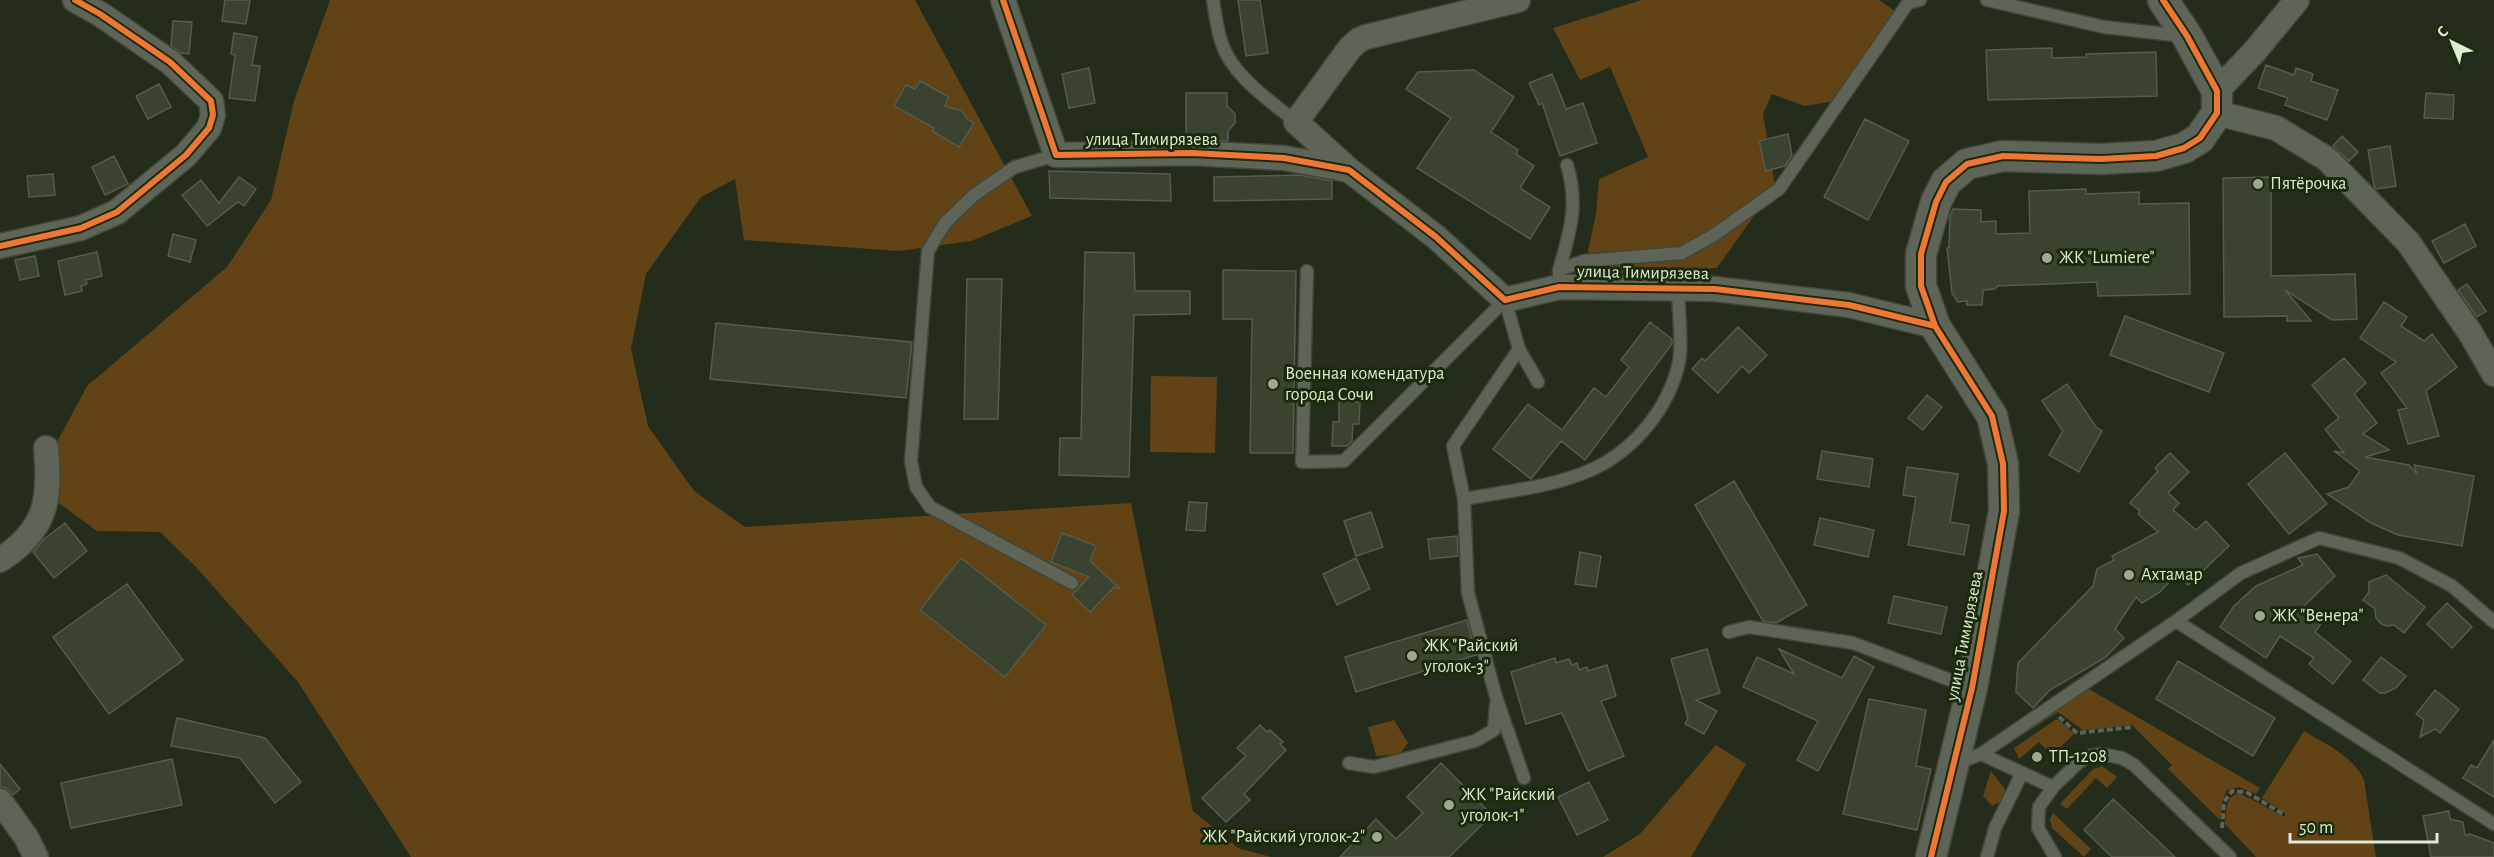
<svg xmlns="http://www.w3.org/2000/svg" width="2494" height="857" font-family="'Alegreya Sans',sans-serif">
	<rect width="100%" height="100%" fill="#242d1c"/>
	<path fill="#614315" d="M330,0h585l117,216 -61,25 -72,10 -155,-11 -9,-61 -34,18 -55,77 -15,75 17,77 46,65 51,36 386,-24 62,308 45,37 33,9h-860l-113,-175 -103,-116 -35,-34 -63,-1 -63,-46 53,-99 140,-119 44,-67 23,-99z
		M1642,0h237l26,18 -71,83 -29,5 -33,-12 -9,20 12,72 -58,82 -120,6 -9,-23 8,-37 3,-35 49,-22 -38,-90 -30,13 -27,-52z
		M1151,376l66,1 -2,76 -65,-1z
		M2087,688l173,100 -4,6 -17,-7 -12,3 -4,9 -3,21 -52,-51 4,-4 -40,-40 -49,5 -25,-18 -45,29 -1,-3z
		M1394,720l14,23 -8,11 -24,2 -8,-29z
		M2055,720h4l15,14 -22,21 -13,-13 -20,17 -5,-11z
		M2304,731c19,12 49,24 60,49l12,77h-120l-31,-33c1,-12 0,-28 14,-31l46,24v-4l-23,-15z
		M1716,745l30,19 -55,93h-88l37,-23z
		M2102,766l15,11 -10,11 -11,-10 -29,31 -7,-5 33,-35z
		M1991,771l17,22 -5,7 -11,6 -9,-10z
		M2053,813l38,36 -7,8 -32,-29 -2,-8z"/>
	<path fill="#39432f" stroke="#545c4e" stroke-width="1.5" d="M225,0h25l-4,24 -24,-3z
		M1238,0h22l8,53 -22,3z
		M173,21l19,1 -3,32 -8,-1 -10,-7z
		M234,33l23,4 -5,28 8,1 -5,35 -26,-3 6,-43 -4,-1z
		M2052,48v10l34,-1v-3l70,-2 1,44 -169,4 -2,-50z
		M2266,65l28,10 2,-7 17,6 -2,7 27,9 -11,30 -42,-15 3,-7 -30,-10z
		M1089,68l6,35 -26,5 -7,-34z
		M1474,70l40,27 -23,35 27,18 -2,4 18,12 -14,22 30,19 -20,32 -113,-71 34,-50 -45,-29 12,-17z
		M1552,74l14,35 17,-6 14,40 -37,13 -18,-53 -3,2 -10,-22z
		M920,81l29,16 -5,9 18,5 5,8 7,4 -15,24 -27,-16 2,-3 -40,-22 12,-21 9,4z
		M159,84l12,23 -23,12 -12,-23z
		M1186,93h41v13l8,8v9l-7,8v10l-42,-2z
		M2426,93l28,2 -1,24 -29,-1z
		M1865,119l44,22 -41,79 -44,-23z
		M1788,134l4,21 -7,11 -19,5 -7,-30z
		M2342,136l16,16 -9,9 -16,-15z
		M2390,146l6,40 -20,3 -2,-3 -6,-36z
		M114,156l14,28 -23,11 -13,-28z
		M1049,171l121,3 1,27 -121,-3z
		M53,174l2,21 -26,2 -2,-21z
		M1300,175l32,6v18l-118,2v-24z
		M239,177l17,12 -12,17 -6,-4 -31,24 -25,-31 19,-15 18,23z
		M2271,177v99l84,-2 2,45 -25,1 -47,-30 26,31h-24v-5l-63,1 -1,-139z
		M2086,189v5l53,-2v12l50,-1 1,91 -92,2 -1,-14 -99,4 -3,3 -12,1 -1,15h-15v-4l-9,1 -6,-9 -5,-45h2l1,-32 3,-7 28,1v12l15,-1v13l34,-1 -1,-42z
		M2465,224l11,22 -32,17 -12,-22z
		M173,234l23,6 -6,22 -22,-6z
		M97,252l5,24 -16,4 1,4 -6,2 1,5 -17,4 -7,-34z
		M1085,252l49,1 1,38h55v23l-56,1 -5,162 -70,-2 1,-37h21z
		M35,256l4,20 -19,4 -5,-20z
		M1223,270l73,1 -3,182h-43l2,-134h-29z
		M967,279h35l-4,140h-34z
		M2467,284l19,27 -9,6 -19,-27z
		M2384,302l23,15 -6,9 23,15 8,-7 25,33 -31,24 13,45 -31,8 -10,-34 9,-2 -26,-35 15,-11 -36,-24z
		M2125,316l99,37 -15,39 -99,-37z
		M1650,322l22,17v5l-87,116 -24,-19 -30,38 -38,-30 35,-45 34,26 32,-42 12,9 23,-30 -8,-7z
		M716,323l196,19 -6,56 -196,-19z
		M1738,327l29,28 -18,18 -7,-7 -24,27 -26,-24 10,-11 3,3z
		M2344,358l22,25 -12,11 23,29 -14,11 26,16 -24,7 44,8 8,9 -3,-9 60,11 -12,70 -64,-11 -27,-12 -44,-29 22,-7 11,-16 -26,-20 10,2 -19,-24 14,-11 -27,-33z
		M2067,384l29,43 6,4 -23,41 -30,-17 14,-24 -21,-30z
		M1927,395l15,12 -19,23 -15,-12z
		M1339,402h21l-1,22h-6l-1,17 -5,5h-15l1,-24h6z
		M1822,451l51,8 -4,28 -52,-8z
		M2170,453l19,19 -21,21 11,10 -6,7 23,20 10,-9 23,25 -41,39 -11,-11 -17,18 -18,11 -6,-6 -21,32 9,9 -18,19 -56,33 -17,18 -17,-16 2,-29 75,-77 4,-17 17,-9 -2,-4 46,-24 -20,-18 2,-3 -10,-8 28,-32 -3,-3z
		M2285,453l42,51 -38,30 -41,-50z
		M1907,467l51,7 -8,48 19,3 -5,30 -56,-10 8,-48 -13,-2z
		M1734,481l73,124 -31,18 -13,-2 -68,-116z
		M1189,502l18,1 -2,28 -19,-1z
		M1371,512l12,35 -27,9 -12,-35z
		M1820,518l54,12 -6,27 -54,-12z
		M65,523l22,28 -33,27 -21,-26 10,-12z
		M1062,533l34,13 -6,15 29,27 -5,-1 -24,25 -18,-17 17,-18 -38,-15z
		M1457,536l1,20 -28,3 -2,-20z
		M1580,552l21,4 -5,31 -21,-3z
		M2317,554l18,22 -34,33 21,13 -7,10 36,29 -18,23 -24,-20 5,-6 -34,-22 -14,22 -46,-31 14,-21 22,-20 47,-21 -5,-7z
		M961,558l85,67 -41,52 -85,-67z
		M1356,558l14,31 -33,16 -14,-31z
		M2386,575l39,32 -21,26 -10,-8 -8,1 -6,-3 -4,-5 -1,-9 -12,-9 6,-8v-10z
		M127,584l56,76 -74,54 -56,-77z
		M1894,596l53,11 -6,27 -53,-11z
		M2447,603l25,24 -20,21 -25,-24z
		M1467,620l9,35 -120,37 -11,-35z
		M1707,649l13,44 -24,7 21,11 -13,23 -19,-10 3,-6 -17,-59z
		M1779,649l63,29 12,-22 20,11 -56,104 -21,-11 21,-39 -75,-34 14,-30 37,17z
		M2381,657l25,19 -10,12 -11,5h-5l-17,-13z
		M1555,658l1,5 13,-4 3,6 5,-2 2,7 8,-3 1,4 19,-6 9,31 -15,5 23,55 -36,15 -26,-58 -36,11 -15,-52z
		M2178,661l97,57 -22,38 -97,-57z
		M2435,690l24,19 -19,24 -5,-4 -15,8 4,-17 -8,-6z
		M1869,699l57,11 -10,56 15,3 -14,61 -74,-16z
		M177,718l88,20 36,44 -26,21 -35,-45 -69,-12z
		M1260,725l7,7 3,-2 13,12 -3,2 6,6 -42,44 6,6 -24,22 -24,-24 44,-42 -9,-8z
		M2494,740v57l-31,-19 8,-13 6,3z
		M172,759l10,46 -111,23 -10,-45z
		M1441,763l51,52 -43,42h-109l36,-38 20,20 27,-26 -16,-16z
		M0,764l20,25 -7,6 -7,-7 -6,-1z
		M1589,782l19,38 -31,15 -19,-38z
		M2113,799l42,39 20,19h-63l-28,-27z
		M2449,811l1,8 13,3 2,13 5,-1 24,9v14h-63l-8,-41z"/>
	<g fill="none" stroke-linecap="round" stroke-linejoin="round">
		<defs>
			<path id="service" d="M1213,0c2,13 4,28 8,41 10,34 48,59 75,81
				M1987,0l117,27 79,9
				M1056,155l-41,12 -41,28 -29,28 -17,28 -17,210 5,26 14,20 142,76
				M1559,270c11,-38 20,-65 8,-105
				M1307,271l-5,191 42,-1 161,-161 14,49 -66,97 11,53
				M1559,287v-17l25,-9 98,-8 32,-18 65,-46 129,-186 12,-3
				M1519,349l19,33
				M2176,621l65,-48 78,-35 80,20 53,28 42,36
				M1729,632l20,-5 104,16 118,45
				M1981,754l72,33
				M1349,763l25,4 101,-26 19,-11 2,-25
				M1955,764l26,-10 195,-133 318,203
				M1524,778l-28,-81 -28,-104 -4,-94c43,-8 90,-12 129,-30 43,-20 76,-62 86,-107 4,-19 -1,-54 -1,-74
				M1987,857l8,-29 27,-55
				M2055,857l-17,-29 1,-21 14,-20 26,-25 10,-6 12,-2 21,4 12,7 96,92"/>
			<path id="minor" d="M1003,0l53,155 136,-2 92,5 65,12 87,67 69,63 54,-13 156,2 134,16 86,21
				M2217,91l38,-40 42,-51
				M2217,113l59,15 51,31 81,83 63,92 23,40
				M1349,170l-53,-48 54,-74 9,-8 7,-3 152,-37
				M0,246l81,-18 36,-16 69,-57 23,-27 4,-13 -2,-14 -41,-39 -70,-48 -25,-14
				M0,560c46,-30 51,-59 46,-112
				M0,801l26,36 10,20"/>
			<path id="tertiary" d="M1931,857l41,-169 32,-177 -1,-47 -11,-48 -57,-90 -14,-40v-32l15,-52 10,-20 21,-18 36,-8 98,3 55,-3 28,-8 16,-10 17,-25v-22l-30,-55 -24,-36"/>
		</defs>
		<use href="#service" stroke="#404839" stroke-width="15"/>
		<use href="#minor" stroke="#404839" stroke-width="27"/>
		<use href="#tertiary" stroke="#404839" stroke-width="33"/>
		<path stroke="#5c6357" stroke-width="4" stroke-dasharray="6 3" stroke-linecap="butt" d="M2059,717l18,16 56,-6
			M2222,828l2,-26 8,-11 14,1 39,23"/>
		<use href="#service" stroke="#5e6558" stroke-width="12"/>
		<use href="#minor" stroke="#5e6558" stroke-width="24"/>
		<use href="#tertiary" stroke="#5e6558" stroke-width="30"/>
		<defs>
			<path id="cycleway" d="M1003,0l53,155 136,-2 92,5 65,12 87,67 69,63 54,-13 156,2 134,16 86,21
				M0,246l81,-18 36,-16 69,-57 23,-27 4,-13 -2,-14 -41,-39 -70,-48 -25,-14
				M1931,857l41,-169 32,-177 -1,-47 -11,-48 -57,-90 -14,-40v-32l15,-52 10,-20 21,-18 36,-8 98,3 55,-3 28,-8 16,-10 17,-25v-22l-30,-55 -24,-36"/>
		</defs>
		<use href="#cycleway" stroke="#1a2b09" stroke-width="10"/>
		<use href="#cycleway" stroke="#f07635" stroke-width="6"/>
	</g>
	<g fill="#9ea895" stroke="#1a2b09" stroke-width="2">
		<circle cx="2258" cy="184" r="6"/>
		<circle cx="2047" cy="258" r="6"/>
		<circle cx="1273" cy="384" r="6"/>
		<circle cx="2129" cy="575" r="6"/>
		<circle cx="2260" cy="616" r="6"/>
		<circle cx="1412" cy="656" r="6"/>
		<circle cx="2037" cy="757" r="6"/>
		<circle cx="1449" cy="805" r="6"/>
		<circle cx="1377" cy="837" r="6"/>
	</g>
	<g text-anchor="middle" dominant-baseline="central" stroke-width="6" stroke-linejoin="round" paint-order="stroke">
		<g font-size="18" fill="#dfead6" stroke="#1a2b09">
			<text x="1152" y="140">улица Тимирязева</text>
			<text transform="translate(1643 273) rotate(1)">улица Тимирязева</text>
			<text transform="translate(1965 636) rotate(-79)">улица Тимирязева</text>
		</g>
		<g font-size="18" fill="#dfead6" stroke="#1a2b09" text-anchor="start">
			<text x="2270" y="184">Пятёрочка</text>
			<text x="2059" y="258">ЖК "Lumiere"</text>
			<text x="1285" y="374">Военная комендатура<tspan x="1285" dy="21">города Сочи</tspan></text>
			<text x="2141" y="575">Ахтамар</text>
			<text x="2272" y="616">ЖК "Венера"</text>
			<text x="1424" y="646">ЖК "Райский<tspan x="1424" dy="21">уголок-3"</tspan></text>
			<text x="2049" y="757">ТП-1208</text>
			<text x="1461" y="795">ЖК "Райский<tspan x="1461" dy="21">уголок-1"</tspan></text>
			<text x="1365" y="837" text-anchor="end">ЖК "Райский уголок-2"</text>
		</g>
	</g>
	<g transform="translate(2452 42) rotate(317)" stroke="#1a2b09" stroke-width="4.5" paint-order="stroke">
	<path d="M0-4.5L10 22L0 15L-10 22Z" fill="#dfead6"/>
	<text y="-9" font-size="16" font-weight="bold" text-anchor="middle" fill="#dfead6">С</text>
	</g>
	<path d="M2290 833v9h147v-9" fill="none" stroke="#dfead6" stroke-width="3"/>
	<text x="2299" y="833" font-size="18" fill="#dfead6" stroke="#1a2b09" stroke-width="4.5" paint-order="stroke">50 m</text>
</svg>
